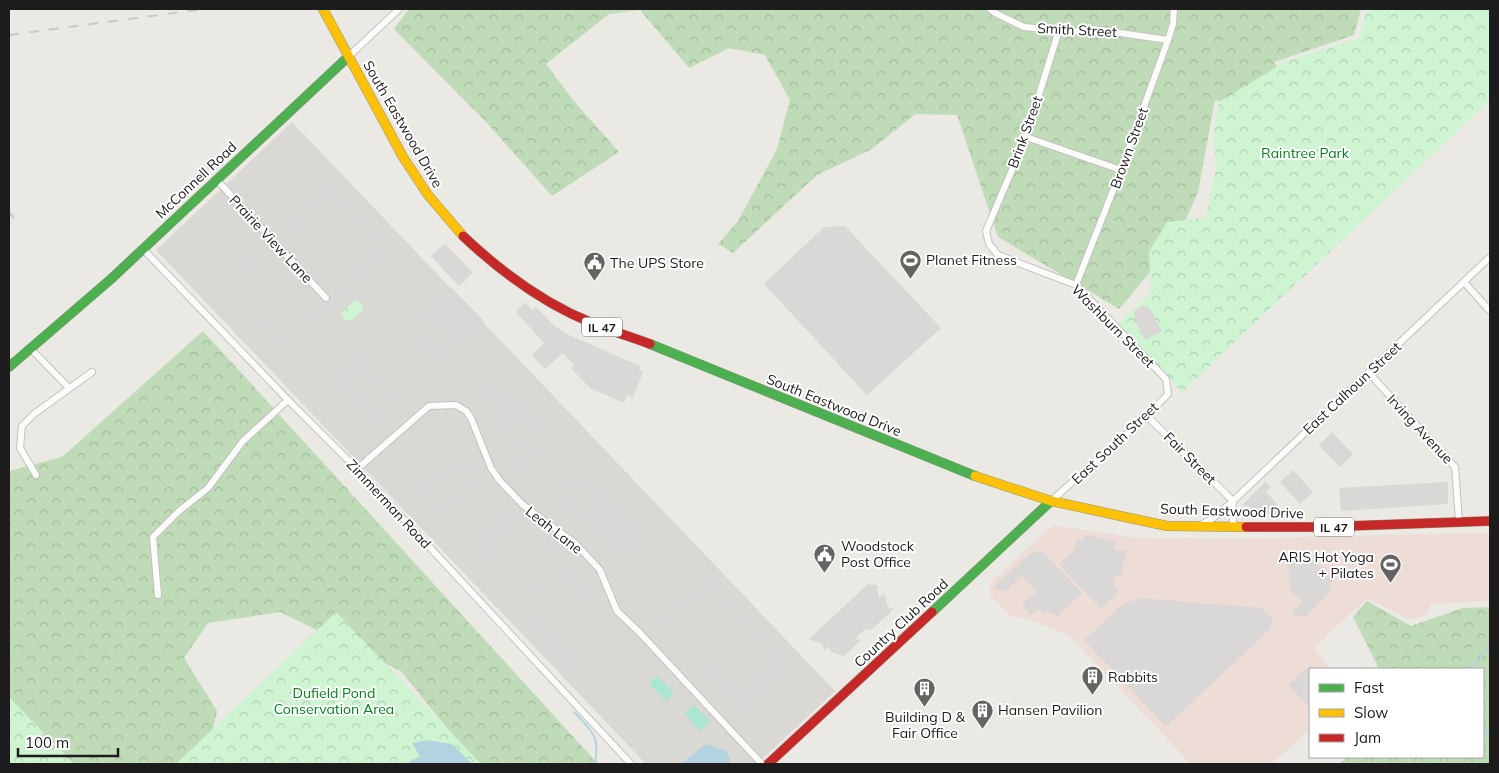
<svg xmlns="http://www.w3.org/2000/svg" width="1499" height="773" font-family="Mulish,sans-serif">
	<defs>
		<pattern id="forest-crowns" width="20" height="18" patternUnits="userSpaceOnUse" patternTransform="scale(1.25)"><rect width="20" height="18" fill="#c0dbb7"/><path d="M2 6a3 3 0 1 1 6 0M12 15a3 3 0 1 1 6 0" fill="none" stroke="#a4bb9d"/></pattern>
		<pattern id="park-crowns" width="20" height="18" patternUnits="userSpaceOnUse" patternTransform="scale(1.25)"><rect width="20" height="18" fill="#cef4d2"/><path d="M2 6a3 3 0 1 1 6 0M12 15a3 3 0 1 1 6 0" fill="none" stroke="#b0d1b4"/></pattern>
	</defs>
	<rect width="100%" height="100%" fill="#eae9e4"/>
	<path fill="#d9d8d5" d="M292,122l543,569 -78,73h-111l-490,-514z"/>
	<path fill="#eedcd7" d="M1053,525l83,13 124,1 67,-3 163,-3v68l-59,3 -6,12 -17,3 -41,-21 -53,50 16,21h-20v60l-39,35h-80l-122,-129 -41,-16 -19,-4 -19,-20v-12z"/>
	<path fill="url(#forest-crowns)" d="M409,9h952l-7,26 -80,27 28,40 -11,17 -76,-19 -17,92 -21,48 -58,69 -121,-72 -41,-122 -42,-1 -43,35 -55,26 -84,78 -15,-9 20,-23 39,-72 13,-49 -25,-45 -36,-7 -40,20 -49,-58 -31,4 -63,50 27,36 46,52 -67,44 -66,-74 -92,-93z
		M203,331l395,433h-122l-75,-93 -121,-59 -72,11 -24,35 33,53 -12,53h-196v-293l53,-14z
		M1367,601l44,25 52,-18 27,-1v157h-151l8,-7h136v-88h-104l-26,-52z"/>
	<path fill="url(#park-crowns)" d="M1367,9h123v91l-308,292 -64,-68 33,-31 -2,-41 18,-30 39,-4 11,-53 -4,-28 6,-35 66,-40 74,-24z
		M358,301l5,5 -1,5 -10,9 -6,1 -4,-4 -1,-4 12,-11z
		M336,612l145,152h-305z
		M9,697l65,67h-65z"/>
	<path fill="#abe6d2" d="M657,676l17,17 -8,8 -17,-18z
		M694,705l16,16 -10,10 -16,-17z"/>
	<path fill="#d9d8d6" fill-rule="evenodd" d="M330,180l67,71 -56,52 -8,-8 11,-11 -6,-7 37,-35 -40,-43 -5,4 -5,-4 -22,20 3,4 -10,10 -10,-11z
		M845,226l96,102 -74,67 -103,-111 60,-57z
		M445,243l28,30 -14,13 -28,-30z
		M256,245l3,3 3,-2 9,10 -29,27 -11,-15z
		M445,287l3,4 3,-4 33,34 -4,4 2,2 -40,38 -11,-11 -3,3 -24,-24 3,-3 -3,-4zM427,320l20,21 -9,9 -20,-21z
		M332,298l6,6 -14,14 14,15 -5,4 -19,-19 -11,10 4,5 -22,21 -39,-40 8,-8h7l2,8 18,18 -3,2 7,7 23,-22 -4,-4 8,-8 5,5z
		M525,302l7,8 4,-3 17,18 14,9 73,32 -1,4 4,2 -10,26 -6,-3 -3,8 -34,-15 -19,-20 3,-3 -11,-12 -18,16 -13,-14 12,-12 -28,-31z
		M1143,305l7,3 12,23 -17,9 -10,-19 -1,-10z
		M358,349l49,52 -29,27 -49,-51zM366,377l15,15 -9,9 -15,-15zM383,394l15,15 -10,9 -15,-15z
		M487,380l3,4 5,-4 11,13 13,4 37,38 -4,5 3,3 -35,33 -9,-9 4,-5 -3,-4 6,-6 -20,-21 -14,-29 -9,-11zM520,417l20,21 -9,9 -20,-21z
		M1332,432l21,22 -13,13 -21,-22z
		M468,450l9,10 -2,3 6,5 5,14 -44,39 -24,-25 -2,2 -7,-5 34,-31 5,5zM467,469l4,5 -33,31 -8,-9 22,-22 5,4z
		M573,470l32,21 22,22 14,5 -5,22 4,1 -9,35 -9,-2 -9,-17 -15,-19 -13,-13 -27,-19 -11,-11zM576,487l23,16 -7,10 -24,-16z
		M1293,470l20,22 -13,12 -20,-22z
		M1265,482l6,5 -5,5 12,13 -2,9 -29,1 3,-8 -8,-2z
		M1448,482v22l-107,7 -2,-23z
		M506,508l4,4 3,-1 8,9 -26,25 14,14 -13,12 -27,-27z
		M547,534l3,4 10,3 8,9 -4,5 -7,-7 -23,21 -6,-7 14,-14 -5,-6z
		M1085,535l30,6 -1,8 12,2 -5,25 -6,-1 -2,9 7,7 -19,18 -42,-45 16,-15 2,-10 6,2z
		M1034,550l3,4 4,-4 41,43 -26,24 -3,-4h-11l-4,-4 -7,6 -9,-10 14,-13 -14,-16 -17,15 -11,-2 1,-3z
		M1294,554h11l2,6 3,-4 24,24 -6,6 4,4 -29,28 -4,-4 -4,3 -4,-4 11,-11 -12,-12 -2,-30h5z
		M573,566l18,19 -5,4 10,11 -9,9 -30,-32 10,-9 2,2z
		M709,572l87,92 -53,50 -12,-8 -41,-44 14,-13 37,40 32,-31 -65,-69 -47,44 -8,-8z
		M550,573l6,7 -25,23 1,4 51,55 -14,13 -54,-57 13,-12 -13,-13 15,-14 6,6z
		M868,584l9,1 2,13 5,-5 4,14 6,2 -23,21 -6,-1 -11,10 7,1 -17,16 -13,-4 -2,-5 -5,3 -2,-6 -13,-5z
		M1138,598l124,10 11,12 -4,10 -103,97 -82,-87 38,-35z
		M1311,665l4,4h-5v38l-22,-22z"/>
	<path fill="#b4d3e0" d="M427,740l25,4 20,20h-63l2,-4 10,-2 -9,-15z
		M706,744l20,7 4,8 -1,5h-48z"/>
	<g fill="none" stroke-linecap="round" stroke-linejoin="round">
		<path stroke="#b4d3e0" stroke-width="2" d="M1467,669l12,-9 7,-10 4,-2
			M574,712c19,21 26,23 21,52
			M1483,727l7,9"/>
		<defs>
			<path id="street" d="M990,9l5,4 29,14 48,5 21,-3 75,11
				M348,57l51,-48
				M1026,137l95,33
				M216,179l110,119
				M143,249l145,151 69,69 274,295
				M1464,282l26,29
				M1076,285l45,-115 47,-130 5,-16 1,-15
				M31,349l38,39
				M1369,373l86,94 4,54
				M1147,416l86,85
				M357,469l72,-63 27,-1 10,6 5,7 20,50 9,13 23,24 53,39 24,26 17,41 22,21 123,132
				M36,475l-16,-27 2,-22 12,-12 58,-42
				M1051,501l96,-85 21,-22 -2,-15 -90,-94 -78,-30 -9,-11 -3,-13 40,-94 33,-107
				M1199,526l13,-7 21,-18 257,-244
				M1233,526v-25
				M158,595l-5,-58 26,-26 29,-23 35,-47 45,-41"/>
			<path id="fast" d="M650,344l325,132
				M9,367l102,-88 237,-222
				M932,612l119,-111"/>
			<path id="slow" d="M323,9l80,148 25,38 35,41
				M975,476l76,25 116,25 79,1"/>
			<path id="jam" d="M463,236c37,35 82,68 129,87 19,8 39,14 58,21
				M1246,527h73l171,-6
				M768,764l164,-152"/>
		</defs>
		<use href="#street" stroke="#c3c2c0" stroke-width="8"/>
		<use href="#fast" stroke="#90947c" stroke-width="10"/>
		<use href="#slow" stroke="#90947c" stroke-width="10"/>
		<use href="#jam" stroke="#90947c" stroke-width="10"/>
		<use href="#street" stroke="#fcfcfb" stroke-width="6"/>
		<use href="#fast" stroke="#4caf50" stroke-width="9"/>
		<use href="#slow" stroke="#ffc107" stroke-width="9"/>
		<use href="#jam" stroke="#c62828" stroke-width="9"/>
		<path stroke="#c9c9c8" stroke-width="2" stroke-dasharray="10 10" stroke-linecap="butt" d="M9,35l195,-26
			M9,212l5,6"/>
	</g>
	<defs>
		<symbol id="stadium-pin" viewBox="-11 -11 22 30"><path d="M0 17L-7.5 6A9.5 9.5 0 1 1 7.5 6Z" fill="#646462" stroke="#fff"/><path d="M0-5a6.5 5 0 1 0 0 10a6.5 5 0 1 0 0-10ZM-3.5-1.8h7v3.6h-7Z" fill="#fff"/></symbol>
		<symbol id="civic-pin" viewBox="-11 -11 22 30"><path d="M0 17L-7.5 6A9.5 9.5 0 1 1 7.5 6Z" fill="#646462" stroke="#fff"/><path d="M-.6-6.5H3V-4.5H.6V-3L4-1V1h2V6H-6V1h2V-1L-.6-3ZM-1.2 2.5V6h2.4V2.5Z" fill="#fff"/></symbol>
		<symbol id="building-pin" viewBox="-11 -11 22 30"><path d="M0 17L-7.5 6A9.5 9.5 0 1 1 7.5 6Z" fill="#646462" stroke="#fff"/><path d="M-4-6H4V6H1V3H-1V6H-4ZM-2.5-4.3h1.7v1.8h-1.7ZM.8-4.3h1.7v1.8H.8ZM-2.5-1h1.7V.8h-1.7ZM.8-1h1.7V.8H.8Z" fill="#fff"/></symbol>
	</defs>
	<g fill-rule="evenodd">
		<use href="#stadium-pin" x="898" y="248" width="25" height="34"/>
		<use href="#civic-pin" x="582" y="250" width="25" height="34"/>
		<use href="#civic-pin" x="812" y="542" width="25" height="34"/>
		<use href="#stadium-pin" x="1378" y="552" width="25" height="34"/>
		<use href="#building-pin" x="1080" y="664" width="25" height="34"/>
		<use href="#building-pin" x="912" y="676" width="25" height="34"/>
		<use href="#building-pin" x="970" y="698" width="25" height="34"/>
	</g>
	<g text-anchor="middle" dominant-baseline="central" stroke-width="4" stroke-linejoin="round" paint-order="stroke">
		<g fill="#fff" stroke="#606060" stroke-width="1">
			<rect x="582" y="317.5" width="40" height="19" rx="4"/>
			<rect x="1314" y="517.5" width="40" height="19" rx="4"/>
		</g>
		<g font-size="12" font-weight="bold" fill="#1c1c1c">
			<text x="602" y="327">IL 47</text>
			<text x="1334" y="527">IL 47</text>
		</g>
		<g font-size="14" fill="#1c1c1c" stroke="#fff">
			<text transform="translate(1077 30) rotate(3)">Smith Street</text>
			<text transform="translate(403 124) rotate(60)">South Eastwood Drive</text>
			<text transform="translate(1025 132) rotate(-70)">Brink Street</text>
			<text transform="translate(1129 148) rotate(-70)">Brown Street</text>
			<text transform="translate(196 180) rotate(-43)">McConnell Road</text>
			<text transform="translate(271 239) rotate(47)">Prairie View Lane</text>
			<text transform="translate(1113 326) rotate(45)">Washburn Street</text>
			<text transform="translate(1352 388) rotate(-43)">East Calhoun Street</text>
			<text transform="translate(834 405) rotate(22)">South Eastwood Drive</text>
			<text transform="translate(1420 429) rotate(47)">Irving Avenue</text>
			<text transform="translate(1115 443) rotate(-43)">East South Street</text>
			<text transform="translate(1190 458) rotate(45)">Fair Street</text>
			<text transform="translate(389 504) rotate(47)">Zimmerman Road</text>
			<text transform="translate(1232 511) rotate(2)">South Eastwood Drive</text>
			<text transform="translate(554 530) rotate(38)">Leah Lane</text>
			<text transform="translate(901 623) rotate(-43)">Country Club Road</text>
		</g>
		<g font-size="14" fill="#047f1a" stroke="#fff">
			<text x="1305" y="153">Raintree Park</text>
			<text x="334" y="693">Dufield Pond<tspan x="334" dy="16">Conservation Area</tspan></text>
		</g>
		<g font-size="14" fill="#1c1c1c" stroke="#fff" text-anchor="start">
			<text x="926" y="260">Planet Fitness</text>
			<text x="610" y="263">The UPS Store</text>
			<text x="841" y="546">Woodstock<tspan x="841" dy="16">Post Office</tspan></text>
			<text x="1374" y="557" text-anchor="end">ARIS Hot Yoga<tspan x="1374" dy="16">+ Pilates</tspan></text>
			<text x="1108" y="677">Rabbits</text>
			<text x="998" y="710">Hansen Pavilion</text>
			<text x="925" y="717" text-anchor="middle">Building D &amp;<tspan x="925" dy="16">Fair Office</tspan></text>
		</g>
	</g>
	<rect width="1499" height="773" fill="none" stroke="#1c1c1c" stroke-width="20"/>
	<rect x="1309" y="668" width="175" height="90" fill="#ffffff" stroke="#a4a4a4"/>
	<rect x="1319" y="684" width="25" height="8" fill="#4caf50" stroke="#a4a4a4"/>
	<text x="1354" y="693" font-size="15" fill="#1c1c1c">Fast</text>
	<rect x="1319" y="709" width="25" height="8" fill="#ffc107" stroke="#a4a4a4"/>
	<text x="1354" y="718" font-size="15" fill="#1c1c1c">Slow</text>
	<rect x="1319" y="734" width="25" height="8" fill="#c62828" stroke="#a4a4a4"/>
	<text x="1354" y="743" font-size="15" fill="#1c1c1c">Jam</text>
	<path d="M18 748v8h100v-8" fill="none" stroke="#1c1c1c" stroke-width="2.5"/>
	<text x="25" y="748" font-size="15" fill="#1c1c1c" stroke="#ffffff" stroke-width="4" paint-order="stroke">100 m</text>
</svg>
